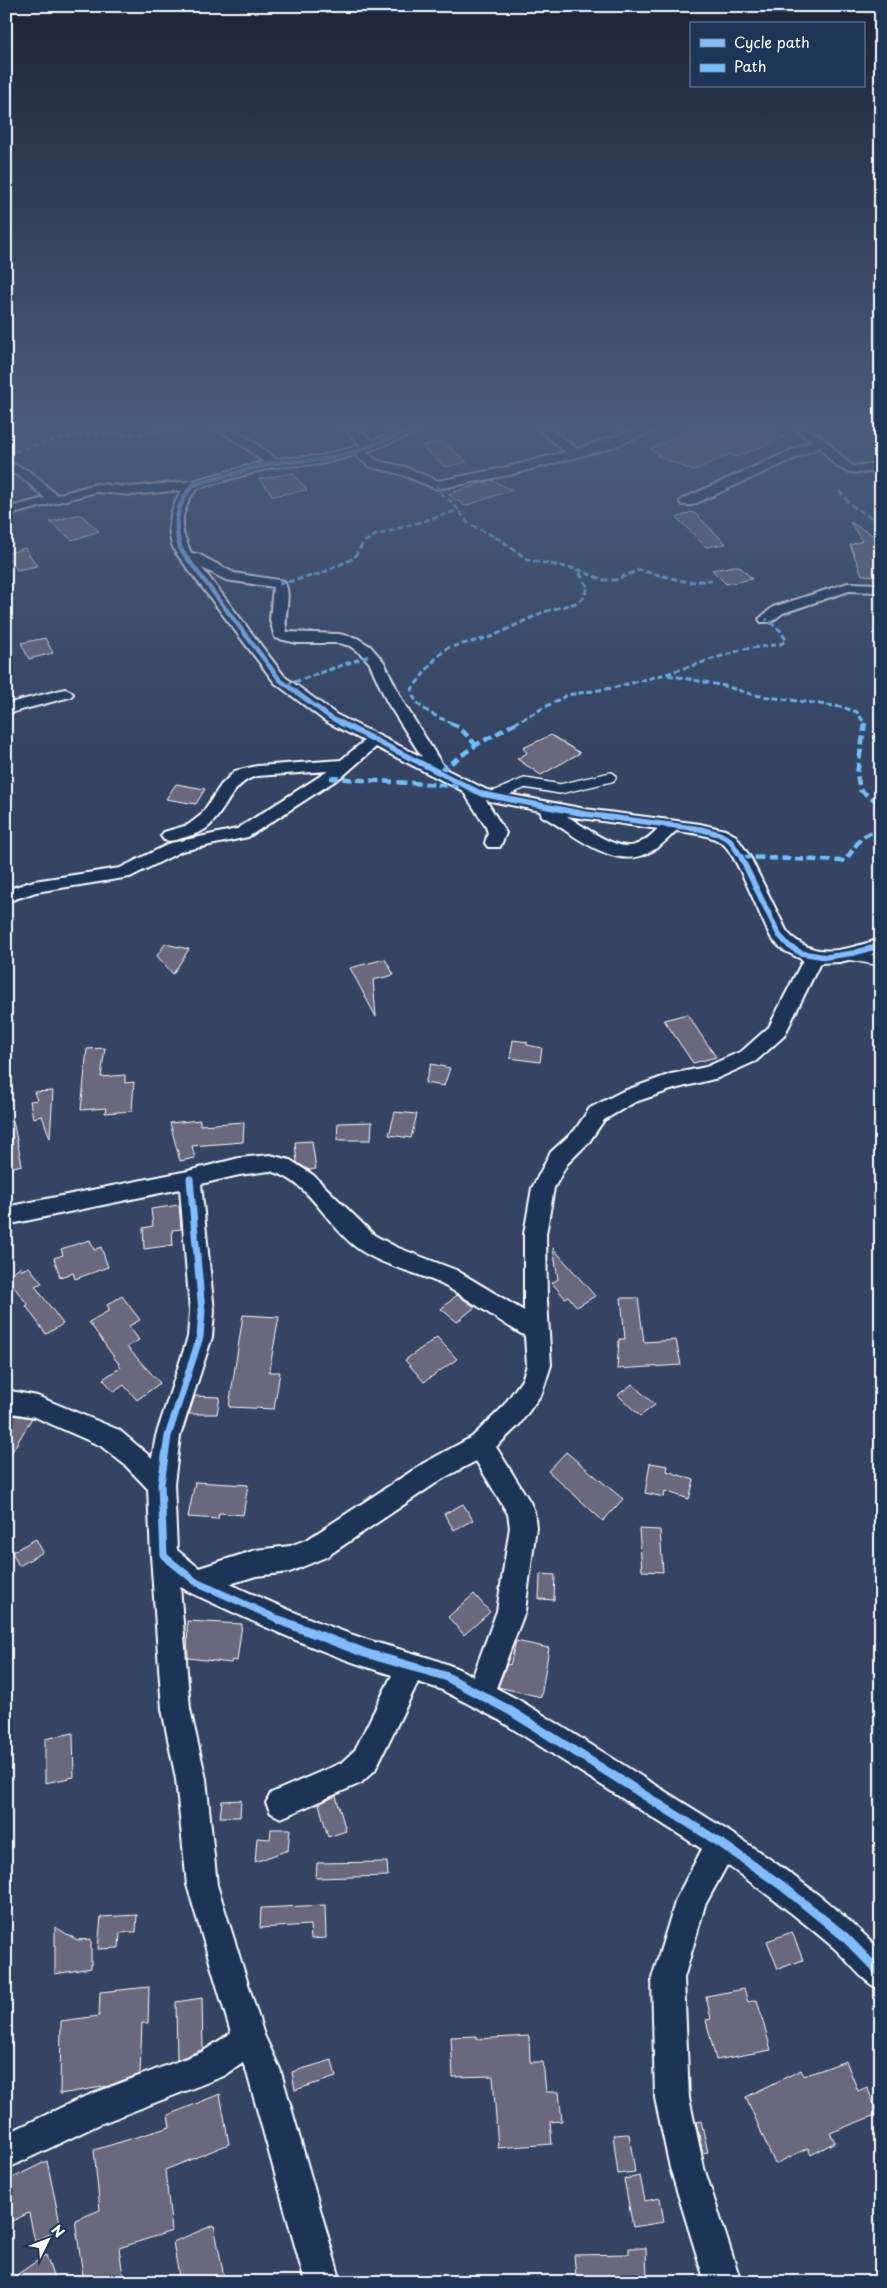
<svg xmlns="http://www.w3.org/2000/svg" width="887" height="2288" font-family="'Playpen Sans',sans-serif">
	<rect width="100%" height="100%" fill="#344462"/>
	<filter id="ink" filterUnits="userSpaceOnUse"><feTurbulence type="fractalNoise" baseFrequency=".02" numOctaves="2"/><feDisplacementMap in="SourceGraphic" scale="10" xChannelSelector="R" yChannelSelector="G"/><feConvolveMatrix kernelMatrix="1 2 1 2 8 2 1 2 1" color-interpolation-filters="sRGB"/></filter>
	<g filter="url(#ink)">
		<path fill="#6a687b" stroke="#fff" d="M695,428h43l10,4 17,-4 20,9 -49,20 -6,-3 -37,17 -37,-16 3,-1 -9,-5z
			M442,441l25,21 -22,5 -24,-21z
			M293,473l14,17 -34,6 -14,-17z
			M491,480l21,10 -47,16 -17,-12z
			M691,512l6,3 29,29 -20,3 -29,-29z
			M77,515h4l18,16 -27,9 -22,-18z
			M850,522l31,18v9l-5,2 5,14v11l-19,-1 -12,-30 12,-4z
			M25,548l12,18 -20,4 -11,-16z
			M735,566h4l13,13 -26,5 -14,-14z
			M45,638l8,15 -24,6 -8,-16z
			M551,735l29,18 -39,22 -24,-16 10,-6 -4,-5z
			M176,784l29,5 -9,15 -30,-5z
			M165,944l24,5 -16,25 -16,-18z
			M385,959l9,16 -21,5 3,37 -26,-49z
			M687,1014l29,43 -23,6 -29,-43z
			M513,1040l14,2v3l15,3 -2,14 -30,-4z
			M105,1048l-4,29 24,-2v8l9,-1 -2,29 -27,2 1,-5 -25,2 6,-61z
			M431,1064l19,4 -6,18 -19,-3z
			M53,1091l-3,47 -8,-22 -9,2 -3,-17 7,-1 -3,-8z
			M395,1112l22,2 -6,24 -22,-3z
			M200,1120v5l44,-3 -1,20 -51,4 3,12 -15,3 -10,-38z
			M13,1121l9,44 -16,4v-47z
			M372,1122l-1,18h-34l1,-17z
			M312,1141l4,28 -7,1 -12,-7 -2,-21z
			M179,1205l2,24 -9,1 1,15 -29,4 -1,-21 10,-2 -2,-17z
			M90,1240l4,10 7,-3 7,20 -33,12 -2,-6 -13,4 -6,-19 9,-3 -2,-6z
			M553,1248l42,48 -18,11 -9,-11 -3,2 -13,-15 6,-4z
			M20,1267l2,3 7,-3 13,16 -7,3 28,38 -17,10 -20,-28 2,-1 -22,-28z
			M457,1295l18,12 -18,15 -16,-13z
			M122,1296l18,24 -11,6 10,14 -12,7 33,36 -23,17 -13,-15 -10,7 -11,-13 18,-12 -32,-45 21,-12 -3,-5z
			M621,1298h17l6,44 32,-2 5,25 -64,4 2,-30h6z
			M243,1315l36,2 -10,55h11l-6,37 -45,-2z
			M437,1337l20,22 -33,23 -19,-22z
			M632,1384l23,21 -15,11 -22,-21z
			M195,1396l25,1 -3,17h-28z
			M6,1414l26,4 -26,44z
			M566,1452l57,47 -20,22 -55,-50z
			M650,1463l18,3 -1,5 27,9 -5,19 -24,-8 -1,6 -19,-4z
			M195,1482l53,3 -5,30 -24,-2 -1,6 -30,-2z
			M463,1504l10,16 -19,10 -10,-16z
			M639,1529l21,1 3,42 -21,-1z
			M36,1539l7,13 -24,14 -7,-14z
			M540,1574l15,1 -1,25 -15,-1z
			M474,1594l16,18 -26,23 -16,-18z
			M187,1621l55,3 -5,37 -5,-1 -1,3 -43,-5z
			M516,1641l33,7 -8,49 -43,-10 9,-23 3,1z
			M73,1733l1,44 -29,6v-44z
			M336,1796l10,35 -18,6 -9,-33z
			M241,1800l-1,17h-20l2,-16z
			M271,1829h19l-2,21 -33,12 2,-24 13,1z
			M387,1862l1,14 -72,2 1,-15z
			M325,1905l1,33 -15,1 -1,-14 -50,3 1,-20z
			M137,1915l-1,17 -16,1 -1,15 -21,1 3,-32z
			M55,1927l22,13 14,-1v29l-36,6z
			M792,1932l11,28 -25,9 -11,-28z
			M149,1987l-1,36h-6l-2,51 -32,12 -48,8 1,-73 38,-5 1,-24z
			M744,1989l4,13 9,-2 14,50 -55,10 -10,-40 5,-1 -5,-23z
			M202,1998l1,51 -26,11 -1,-58z
			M477,2036v3l52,-3 1,26h13l3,30h13l3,29 -12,1 2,22 -54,4 -5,-72 -40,1 -2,-40z
			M332,2060l4,17 -41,13 -3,-18z
			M846,2061l12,30 9,-4 11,27 -48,19 5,9 -24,13 -3,-7 -33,16 -29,-67 55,-27 3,6z
			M220,2094l9,50 -64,26 7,61 -53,17 5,34h-40l-9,-62 25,-10 -6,-60 76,-23 -2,-12z
			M701,2121l7,31 -5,1 -7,-31z
			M629,2134l6,38 -17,2 -5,-39z
			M47,2161l14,67 -26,14 -6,-29 -23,11v-43z
			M640,2176l5,25 15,-3 4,24 -31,5 -9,-48z
			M214,2225l11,57h-45l-7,-40z
			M629,2248h17l1,34h-57v-6h-14l-2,-21 55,-1z
			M46,2255l9,27h-49z"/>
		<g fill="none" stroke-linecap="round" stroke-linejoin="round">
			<defs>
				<path id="lane" d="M492,797l33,-14 35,6 51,-12
					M848,955l33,6"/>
				<path id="street" d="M216,428c24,-1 41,17 59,31l46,-3 40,-11 -18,-17h13l16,13 34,-13h17l-2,3 -55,21 12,9 27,6 33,14 70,-14 57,-15 -28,-24h13l27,21 62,-21h17l-2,3 -47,18 -98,26 -72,14 -40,-16 -27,-6 -15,-12 -34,9 -48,3 -75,21 -9,11 -6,17v17l8,20 7,1 36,19 50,8c9,15 -2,35 3,51l52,2 18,4 13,8 14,16 19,40 42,67 42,21 98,19 115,15 25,6 11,6 14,21 37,75c28,30 59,17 94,7v13l-41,10 -20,1 -36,73 -28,25 -38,17 -44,11 -39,13 -31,18 -15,22 -22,22 -13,24 -8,46 1,67 4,64 -9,28 -23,32 -23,22 34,55 4,9 2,16 -11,84 -29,77 23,12c52,32 103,64 155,97 73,45 146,92 207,154v39c-20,-9 -32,-29 -48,-43 -34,-29 -70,-56 -106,-82l-22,40 -21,73 5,120 15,70 37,114h-36l-35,-114 -15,-70 -3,-120 24,-79 26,-50 -203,-129 -59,-31 -22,-7 -43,88 -14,13 -80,35 -10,-5 -5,-10 5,-10 70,-30 14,-13 37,-75c-71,-21 -138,-53 -205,-84l-7,-5 10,123 16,70 11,106 47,150 16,34 61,213h-36l-58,-209 -4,-10 -19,13 -124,48 -94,45v-35l73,-35 123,-47 29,-19 -44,-148 -11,-106 -14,-70 -11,-153 -3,-67 -23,-24 -24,-19 -66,-29 -29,-5v-22l31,6 82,34 33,28 4,-22 32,-99 2,-26 -10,-122 -174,36v-18l182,-36 51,-13 31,-3 20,5 23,15 61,60 22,12 60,23 68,41v-77l8,-46 19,-36 24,-22 15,-22 31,-16 50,-18 35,-7 36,-16 27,-24 34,-67 -20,-10 -11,-11c-11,-19 -36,-87 -50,-96 -13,-9 -30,-10 -46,-12 -8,8 -17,17 -28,22 -36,18 -76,-21 -106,-37l-2,-5 -54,-11 20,33 -6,14h-12l-3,-4 3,-10 -2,-6 -23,-36 -87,-44 -32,28 -96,62 -66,14 -52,26 -94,15 -30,10v-12l28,-9 86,-13 51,-25 66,-14 91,-58 -71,5c-24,6 -29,30 -44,46 -7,9 -17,12 -27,15 -8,2 -14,5 -22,3l-3,-4 3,-4 24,-7 13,-10 20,-30 14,-14 22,-5 84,-6 23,-19 -39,-20 -50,-38 -99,-130c-12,-20 -6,-45 6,-63l-51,5 -35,-3 -90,24v-8l39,-10 -24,-21 -15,-7v-9l23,10 28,24 39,-11 35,3 61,-6 71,-19 -18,-15zM202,568l24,12 47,7 -3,33 5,18 22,5h42l11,3 10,7 9,9 18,40 35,55 -85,-42 -52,-38zM567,816l91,13c-7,6 -14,13 -23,16 -18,7 -53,-20 -68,-29zM270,1171c38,8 57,55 87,77 25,18 57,23 84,36 29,15 56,36 84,52l2,29 -5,15 -21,29 -29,28 -48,26 -116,76 -18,7 -34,4 -57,18 -22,-18 -3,-66 6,-48 32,-99 2,-26 -13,-127 38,-9zM476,1461l32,53 2,13 -13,84 -24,65c-35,-19 -72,-25 -108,-37 -46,-15 -90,-35 -135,-55l26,-8 34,-4 36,-15 116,-78z
					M793,428c30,-1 38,22 60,38l28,-3v8c-35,3 -39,5 -61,-24l-128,58h-10l-2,-3 2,-3 130,-58z
					M848,583l33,1v8l-32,-1 -66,22 -12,9h-10l-2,-3 14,-12z
					M65,689l5,2 3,3 -3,3 -64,17v-10z"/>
			</defs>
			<use href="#lane" stroke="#fff" stroke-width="12"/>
			<use href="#street" stroke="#fff" stroke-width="4"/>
			<use href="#lane" stroke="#1d3557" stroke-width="9"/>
			<use href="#street" fill="#1d3557" fill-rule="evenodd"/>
			<path stroke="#70c2fc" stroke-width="3" stroke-dasharray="6 3" stroke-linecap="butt" d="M180,428h33
				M6,454l54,-16 38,-4 32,1 50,-7
				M437,485l4,9 12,9 16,21 32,16 27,20 49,9 27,11h11l24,-10 49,12 24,-2
				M839,491l12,14 30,19
				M279,584l41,-10 34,-16 10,-16 10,-6 85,-26
				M668,675l57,11 29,9 88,12 15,5 8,12
				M286,685l85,-30
				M453,724c-14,-7 -41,-16 -41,-35l24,-31 11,-10 44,-11 52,-25 33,-9 7,-5 5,-11 -11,-18
				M514,724l53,-29 45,-7 54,-14 78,-25 37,-5 5,-4 -6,-10 -14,-11"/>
			<path stroke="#70c2fc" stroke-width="4.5" stroke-dasharray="9 4.5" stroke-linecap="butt" d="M450,723l9,4 17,18
				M865,723l-8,51 3,16 21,14
				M440,771l36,-26 40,-22
				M330,778l129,8
				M741,857l104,4 16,-23 20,-11"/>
			<defs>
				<path id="cycleway-far3" d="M343,724l-12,-6 -51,-38 -99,-130c-8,-24 -5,-46 12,-65l79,-22 49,-3 36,-9 60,-23"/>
				<path id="cycleway-far2" d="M341,723l141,71 103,20 115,15 19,5 11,6 11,17 38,78 10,11 12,7 25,4 28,-4 27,-8"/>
				<path id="cycleway-far1" d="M190,1179l12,132 -2,26 -32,99 -7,48 3,72 32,26 86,39"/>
				<path id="cycleway" d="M279,1620l86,33 80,23 64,34 213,134 59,41 64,52 36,37"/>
			</defs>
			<use href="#cycleway-far3" stroke="#1d3557" stroke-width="6"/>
			<use href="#cycleway-far2" stroke="#1d3557" stroke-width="8"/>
			<use href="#cycleway-far1" stroke="#1d3557" stroke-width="10"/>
			<use href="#cycleway" stroke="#1d3557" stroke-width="12"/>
			<use href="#cycleway-far3" stroke="#80bcff" stroke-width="4.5"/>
			<use href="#cycleway-far2" stroke="#80bcff" stroke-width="5.5"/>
			<use href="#cycleway-far1" stroke="#80bcff" stroke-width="7"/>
			<use href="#cycleway" stroke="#80bcff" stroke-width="9"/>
		</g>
	</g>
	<linearGradient id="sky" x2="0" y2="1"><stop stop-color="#1d2536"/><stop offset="0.57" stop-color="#4a5c7c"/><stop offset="1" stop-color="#4a5c7c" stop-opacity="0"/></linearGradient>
	<rect width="887" height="748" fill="url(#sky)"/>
	<rect width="887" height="2288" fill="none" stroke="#1d3557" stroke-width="25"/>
	<rect x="12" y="12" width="862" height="2263" fill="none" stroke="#fff" stroke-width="2" filter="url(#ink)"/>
	<rect x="690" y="22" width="175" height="65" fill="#1d3557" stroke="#77869a"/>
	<rect x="700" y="39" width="25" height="8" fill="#80bcff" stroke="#77869a"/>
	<text x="734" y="48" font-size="15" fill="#ffffff">Cycle path</text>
	<rect x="700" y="64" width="25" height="8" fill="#70c2fc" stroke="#77869a"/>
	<text x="734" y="72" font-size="15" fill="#ffffff">Path</text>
	<g transform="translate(48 2240) rotate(48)" stroke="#1d3557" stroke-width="4" paint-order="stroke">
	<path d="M0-4L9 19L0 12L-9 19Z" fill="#ffffff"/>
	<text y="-8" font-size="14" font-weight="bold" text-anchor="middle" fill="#ffffff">N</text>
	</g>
</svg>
